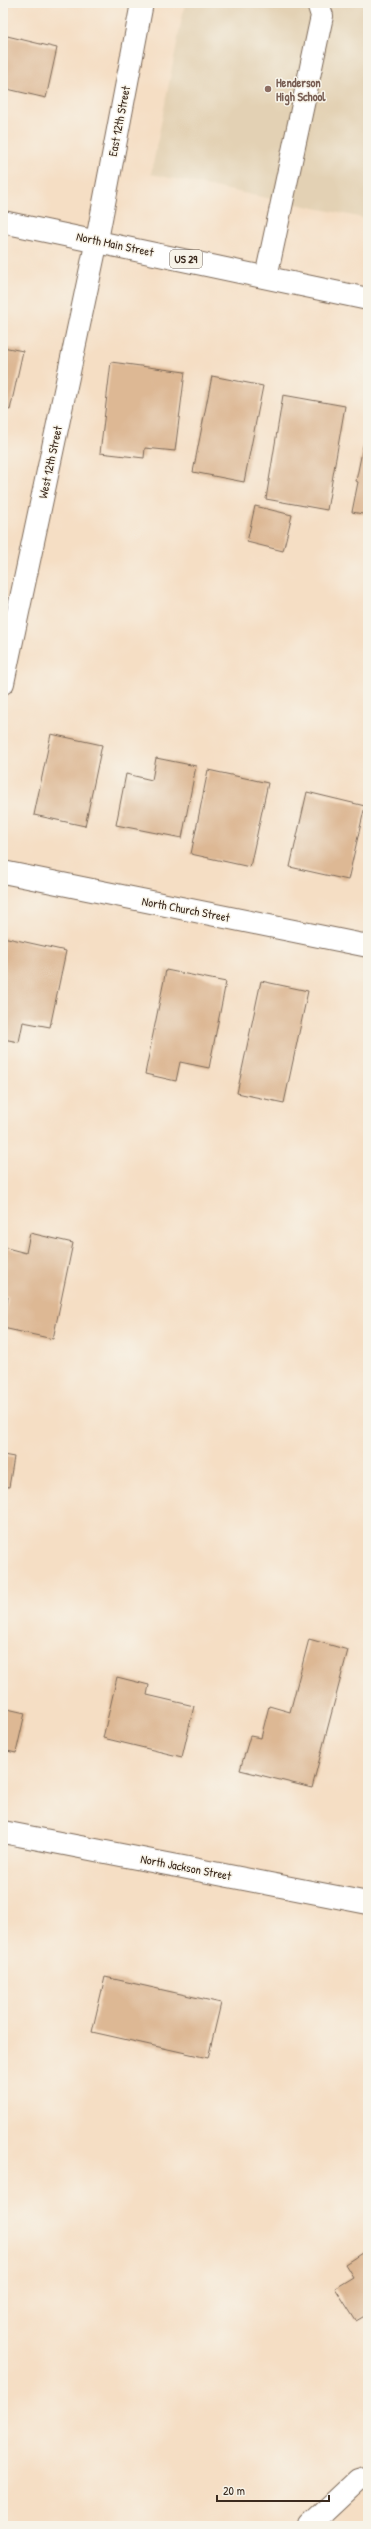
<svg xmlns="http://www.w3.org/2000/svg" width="371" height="2529" font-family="'Patrick Hand',sans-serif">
	<rect width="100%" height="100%" fill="#f7f3e8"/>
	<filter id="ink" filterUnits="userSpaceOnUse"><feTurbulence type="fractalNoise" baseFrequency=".025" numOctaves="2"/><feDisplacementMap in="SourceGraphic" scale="8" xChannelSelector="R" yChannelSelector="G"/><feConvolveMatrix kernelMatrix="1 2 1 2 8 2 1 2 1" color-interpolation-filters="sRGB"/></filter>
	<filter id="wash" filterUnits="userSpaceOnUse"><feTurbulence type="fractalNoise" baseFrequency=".012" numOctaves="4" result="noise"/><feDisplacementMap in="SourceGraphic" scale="16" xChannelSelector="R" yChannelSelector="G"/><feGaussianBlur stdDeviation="0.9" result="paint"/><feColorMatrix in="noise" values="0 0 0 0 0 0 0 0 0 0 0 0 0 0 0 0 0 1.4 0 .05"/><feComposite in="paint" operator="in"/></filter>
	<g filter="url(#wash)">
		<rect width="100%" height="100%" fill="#f5dec4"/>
		<path fill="#e3d1b4" d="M185,3h183v216l-217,-45z"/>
		<g id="blocks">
			<path fill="#ddb894" d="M3,35l54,13 -11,50 -43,-10z
				M3,347l20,4 -13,59 -7,-2z
				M111,362l74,10 -10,79 -30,-3 -1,10 -44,-5z
				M212,376l51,10 -19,96 -51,-10z
				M283,395l62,11 -18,104 -61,-11z
				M368,422v93l-16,-3 6,-30 -2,-1z
				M255,506l37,9 -9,36 -36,-9z
				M51,734l51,11 -17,81 -51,-11z
				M156,758l40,8 -14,72 -66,-13 10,-51 26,6z
				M208,770l60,13 -18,84 -59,-13z
				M307,792l58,14 -17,74 -58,-13z
				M3,937l63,14 -16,76 -27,-5 -4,20 -16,-3z
				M166,970l60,12 -17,86 -29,-6 -4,19 -31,-7z
				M261,981l47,10 -24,112 -47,-10z
				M30,1233l43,10 -20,96 -50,-11 5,-31 -5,-2v-48l23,6z
				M3,1455l11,2 -5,30 -6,-1z
				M309,1639l39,11 -36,138 -72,-18 10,-34 11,2 8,-32 21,6z
				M117,1677l32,8 -2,10 47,11 -12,51 -79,-19z
				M3,1708l22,5 -9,40 -13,-3z
				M105,1977l116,26 -13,55 -116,-26z
				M365,2251l3,4v59l-12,7 -21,-33 18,-11 -8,-13z"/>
		</g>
	</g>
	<g filter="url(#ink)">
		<use href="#blocks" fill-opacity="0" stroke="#7c6958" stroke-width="1"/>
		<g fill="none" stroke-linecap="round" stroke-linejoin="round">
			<defs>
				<path id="minor" d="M266,277l56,-261 -4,-13
					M3,683l94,-443 45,-237
					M3,872l365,74
					M3,1832l365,71
					M309,2526l49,-46 10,-3"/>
				<path id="major" d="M3,222l365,77"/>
			</defs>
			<use href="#minor" stroke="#7c6958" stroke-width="24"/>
			<use href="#major" stroke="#7c6958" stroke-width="24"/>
			<use href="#minor" stroke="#fff" stroke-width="22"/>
			<use href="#major" stroke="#fff" stroke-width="22"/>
		</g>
	</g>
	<circle fill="#8d6e63" stroke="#f7f3e8" stroke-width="1.5" cx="268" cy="89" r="4"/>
	<g text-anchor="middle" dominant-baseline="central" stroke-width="3" stroke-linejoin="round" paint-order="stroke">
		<rect fill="#f7f3e8" stroke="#73665b" stroke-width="1" x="170" y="250" width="32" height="18" rx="3"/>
		<g font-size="11" font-weight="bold" fill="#3b2a1e">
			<text x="186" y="259">US 29</text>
		</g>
		<g font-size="12" font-weight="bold" fill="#785e54" stroke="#f7f3e8" text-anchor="start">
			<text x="276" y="82">Henderson<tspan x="276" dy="14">High School</tspan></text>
		</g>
		<g font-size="12" fill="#3b2a1e" stroke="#f7f3e8">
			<text transform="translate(119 121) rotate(-79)">East 12th Street</text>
			<text transform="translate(115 244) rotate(12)">North Main Street</text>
			<text transform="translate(50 462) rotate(-78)">West 12th Street</text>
			<text transform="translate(186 909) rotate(11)">North Church Street</text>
			<text transform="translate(186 1867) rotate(11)">North Jackson Street</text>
		</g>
	</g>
	<rect width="371" height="2529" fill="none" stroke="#f7f3e8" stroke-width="16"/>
	<path d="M217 2495v6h112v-6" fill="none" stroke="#3b2a1e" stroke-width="2"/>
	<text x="223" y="2495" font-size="12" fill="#3b2a1e" stroke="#f7f3e8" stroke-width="3" paint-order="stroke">20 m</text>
</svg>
